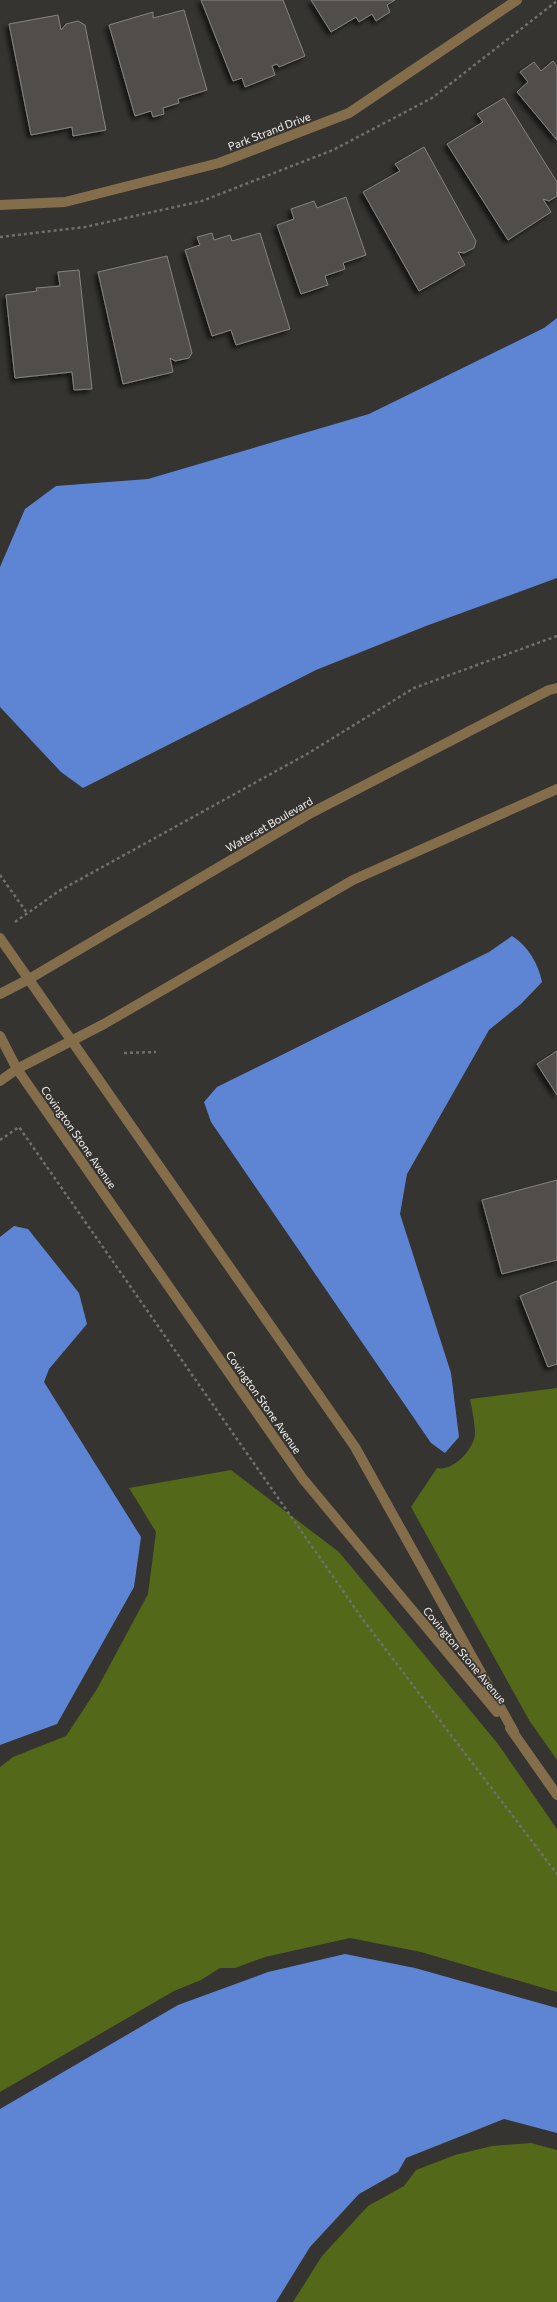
<svg xmlns="http://www.w3.org/2000/svg" width="557" height="2302" font-family="Commissioner,sans-serif">
	<defs>
		<filter id="shadow"><feDropShadow dx="-3.5" dy="3.5" stdDeviation="2" flood-color="#0009"/></filter>
	</defs>
	<rect width="100%" height="100%" fill="#353431"/>
	<path fill="#536819" d="M557,1388v372l-28,-40 -118,-213 26,-39c16,4 37,-19 38,-34 0,-11 -3,-24 -5,-35z
		M231,1470l108,82 159,192 59,85v163l-136,-40 -71,-14 -85,19 -30,11h-15l-19,12 -27,11 -174,101v-325l13,-10 53,-21 31,-47 51,-95 8,-62 -27,-44z
		M531,2143l26,7v152h-264l29,-46 46,-50 36,-20 12,-16 39,-15 37,-9z"/>
	<path fill="#5d85d4" d="M557,318v260l-131,48 -110,44 -233,118 -22,-16 -61,-65v-140l25,-58 31,-23 92,-7 221,-65 175,-86z
		M512,936c16,10 26,27 30,46l-21,22 -32,26 -82,144 -7,40 51,159 8,64 -14,16 -14,-10 -220,-321 -7,-20 13,-15 272,-135z
		M14,1226l14,3 51,64 8,31 -38,45 -5,13 97,155 -7,50 -77,137 -57,21v-508z
		M345,1954l70,14 142,40v125l-53,-14 -98,39 -8,14 -39,22 -49,53 -34,55h-276v-193l178,-104 90,-33z"/>
	<path fill="#514e4c" stroke="#878381" filter="url(#shadow)" d="M201,0h82l22,56 -26,11 -2,-3 -5,2 3,9 -30,12 -3,-9 -9,3z
		M311,0h84l-8,5 3,7 -14,9 -4,-7 -13,8 -3,-5 -25,15z
		M184,10l23,80 -29,9 1,4 -16,5 1,6 -11,3 -2,-6 -16,5 -26,-91 44,-13v6z
		M58,15l3,15 5,-6 12,-3 7,4 21,105 -33,6 -1,-9 -41,8 -22,-111z
		M553,61l4,5v74l-40,-48 11,-10 -8,-10 14,-10 7,9z
		M504,98l53,84v14l-8,5 -6,-2 8,13 -43,28 -61,-96 36,-22 -6,-8z
		M424,147l52,94 -2,7 -10,5 -6,-1 7,13 -46,26 -56,-99 37,-21 -5,-7z
		M346,197l20,58 -23,8 2,6 -20,7 3,9 -27,9 -24,-69 17,-6 -3,-10 23,-8 3,7z
		M212,233l2,7 16,-5 2,6 28,-8 30,96 -54,16 -5,-15 -19,6 -27,-86 15,-5 -3,-8z
		M167,256l25,97 -3,5 -14,3 -5,-3 3,14 -50,12 -25,-112z
		M79,270l13,119 -18,1 -2,-18 -57,6 -9,-83 31,-4 -1,-3 24,-2 -2,-14z
		M557,1051v44l-20,-31z
		M557,1180v80l-55,14 -20,-74z
		M557,1281v83l-9,3 -28,-71z"/>
	<g fill="none" stroke-linecap="round" stroke-linejoin="round">
		<path stroke="#71706e" stroke-width="2.5" stroke-dasharray="3 3" stroke-linecap="butt" d="M0,237l85,-10 117,-26 131,-51 99,-52 125,-97
			M0,875l27,38
			M15,922l44,-31 248,-137 107,-66 143,-52
			M124,1053l32,-1
			M0,1140l19,-13 345,494 193,253"/>
		<path stroke="#846d4a" stroke-width="10" d="M0,205l65,-3 154,-39 130,-50 168,-113
			M0,938l355,509 159,285
			M0,994l29,-15 282,-166 238,-123 8,-2
			M0,1036l17,33 286,410 194,233
			M0,1081l17,-12 87,-45 249,-144 204,-91
			M510,1728l47,67"/>
	</g>
	<g text-anchor="middle" dominant-baseline="central" stroke-width="3.5" stroke-linejoin="round" paint-order="stroke">
		<g font-size="11" fill="#f2f1ef" stroke="#353431">
			<text transform="translate(269 131) rotate(-21)">Park Strand Drive</text>
			<text transform="translate(269 824) rotate(-30)">Waterset Boulevard</text>
			<text transform="translate(79 1137) rotate(55)">Covington Stone Avenue</text>
			<text transform="translate(264 1402) rotate(55)">Covington Stone Avenue</text>
			<text transform="translate(465 1655) rotate(50)">Covington Stone Avenue</text>
		</g>
	</g>
</svg>
